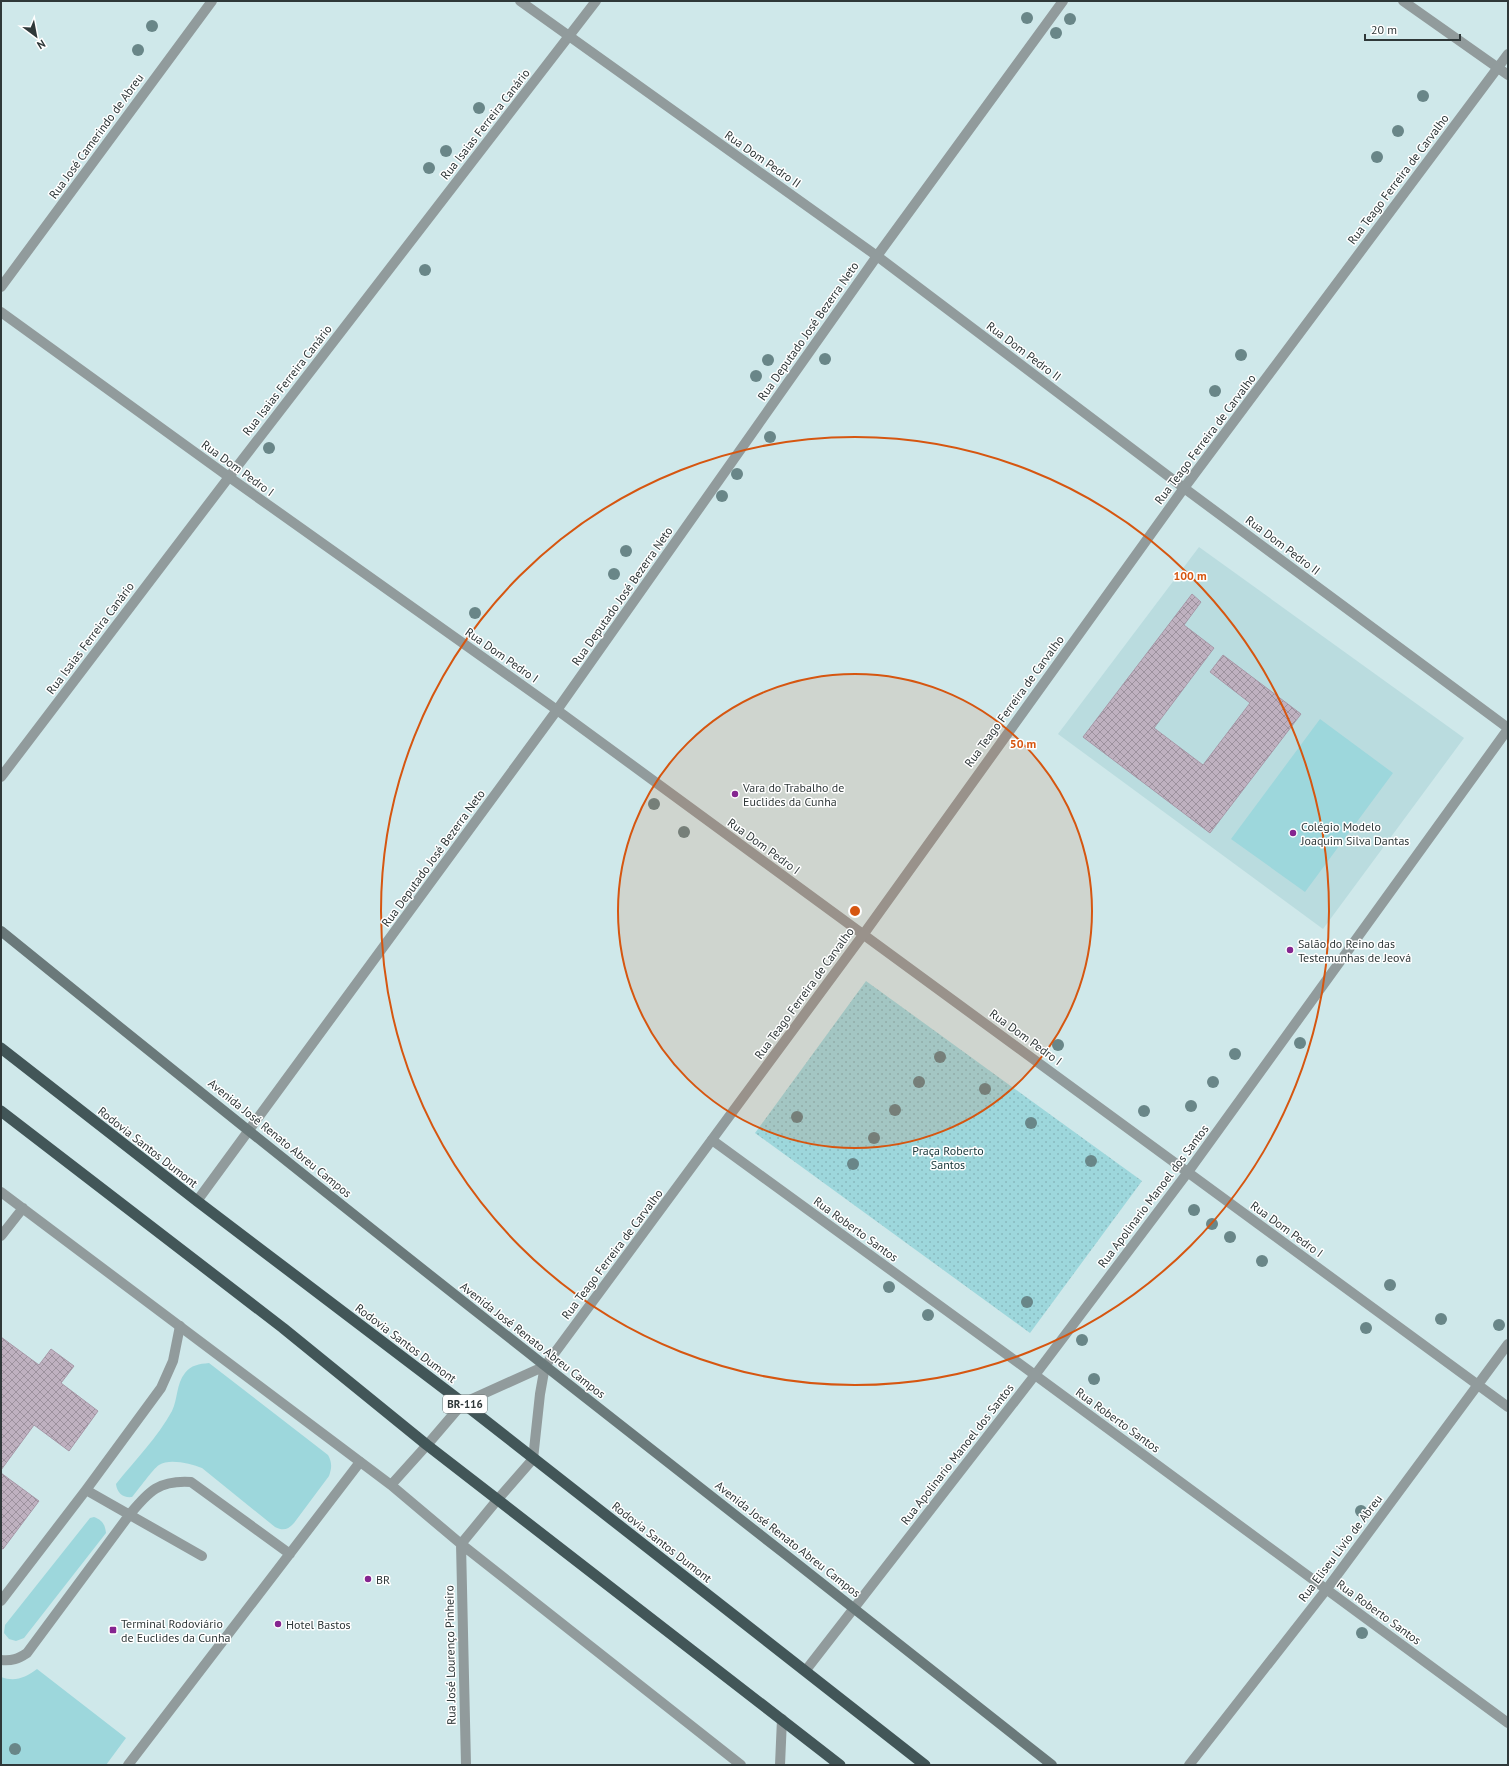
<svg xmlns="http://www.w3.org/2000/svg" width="1509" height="1766" font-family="'PT Sans',sans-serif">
	<defs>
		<pattern id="park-dots" width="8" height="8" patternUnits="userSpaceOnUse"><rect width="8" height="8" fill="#9dd7dc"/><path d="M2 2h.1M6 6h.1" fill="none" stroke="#88b9be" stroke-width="1.8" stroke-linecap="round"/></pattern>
		<pattern id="building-cross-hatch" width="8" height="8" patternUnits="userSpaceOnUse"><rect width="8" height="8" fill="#bfb1c0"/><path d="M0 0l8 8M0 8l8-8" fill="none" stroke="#9c919d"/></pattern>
	</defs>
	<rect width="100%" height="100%" fill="#cfe8ea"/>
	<path fill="#badcdf" d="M1199,547l265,191 -141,191 -265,-195z"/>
	<path fill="#9dd7dc" d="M1320,719l73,54 -88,119 -74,-53z
		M209,1363l119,92c4,7 4,13 1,21l-35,47c-6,7 -11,8 -19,4l-73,-59c-11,-4 -32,-10 -43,-3 -7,5 -20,24 -27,32 -9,1 -15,-4 -16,-13 19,-24 42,-47 56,-73 6,-12 4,-27 13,-38 6,-8 14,-9 24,-10z
		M94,1517c8,3 11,7 12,16l-82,105 -8,3 -7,-2 -5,-6 1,-8 85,-107z
		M37,1669l89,69 -20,27h-105v-88c14,5 24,1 36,-8z"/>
	<path fill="url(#park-dots)" d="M866,981l276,200 -112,152 -275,-200z"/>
	<path fill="url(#building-cross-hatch)" stroke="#a698a7" d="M1192,594l9,8 -17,23 30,23 -60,80 49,37 47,-62 -40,-31 13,-17 78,59 -91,119 -127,-96z
		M1,1337l38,28 12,-16 23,17 -13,17 37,28 -29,40 -35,-26 -33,45z
		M1,1473l38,28 -36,48 -2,-1z"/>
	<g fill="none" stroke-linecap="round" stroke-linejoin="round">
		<path stroke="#919b9c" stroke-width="10" d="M86,1490l116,66
			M1,1601l85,-111 75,-102 12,-27 7,-35
			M1,1660c11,1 17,-1 26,-7l103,-139c19,-23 29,-34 61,-32l99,72
			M128,1765l232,-303"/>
		<path stroke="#919b9c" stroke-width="10" d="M520,1l357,255 307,232 324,240
			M1403,1l105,74
			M1,287l211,-286
			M1,312l228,165 328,233 951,697
			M1,777l228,-300 367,-476
			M712,1140l323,235 473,348
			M1,1192l390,293 70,59 280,221
			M197,1201l360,-491 320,-454 186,-255
			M1,1236l22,-28
			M391,1485l36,-40
			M806,1670l229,-295 153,-203 320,-443
			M466,1765l-5,-221 37,-45
			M780,1765l2,-46
			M1189,1765l137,-175 182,-246"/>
		<path stroke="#919b9c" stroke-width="10" d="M427,1445l36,-42 82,-37
			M498,1499l35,-40 7,-65 5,-28 318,-431 321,-447 324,-434"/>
		<path stroke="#6a797a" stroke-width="10" d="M1,931c180,146 361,291 543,434 169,133 340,266 508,400"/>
		<path stroke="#425658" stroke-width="11" d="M1,1048l196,153 266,202 462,362
			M1,1111l282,217 144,117 413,320"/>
	</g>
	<g fill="#698688">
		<circle cx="1027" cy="18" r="6"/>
		<circle cx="1070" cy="19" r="6"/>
		<circle cx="152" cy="26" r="6"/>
		<circle cx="1056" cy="33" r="6"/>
		<circle cx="138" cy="50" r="6"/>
		<circle cx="1423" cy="96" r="6"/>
		<circle cx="479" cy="108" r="6"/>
		<circle cx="1398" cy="131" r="6"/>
		<circle cx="446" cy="151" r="6"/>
		<circle cx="1377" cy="157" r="6"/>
		<circle cx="429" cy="168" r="6"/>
		<circle cx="425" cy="270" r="6"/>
		<circle cx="1241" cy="355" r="6"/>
		<circle cx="825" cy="359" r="6"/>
		<circle cx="768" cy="360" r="6"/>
		<circle cx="756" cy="376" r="6"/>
		<circle cx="1215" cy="391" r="6"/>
		<circle cx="770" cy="437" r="6"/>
		<circle cx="269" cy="448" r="6"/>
		<circle cx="737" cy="474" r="6"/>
		<circle cx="722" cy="496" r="6"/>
		<circle cx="626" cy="551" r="6"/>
		<circle cx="614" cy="574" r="6"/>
		<circle cx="475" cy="613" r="6"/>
		<circle cx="654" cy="804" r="6"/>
		<circle cx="684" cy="832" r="6"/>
		<circle cx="1300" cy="1043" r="6"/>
		<circle cx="1058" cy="1045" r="6"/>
		<circle cx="1235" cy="1054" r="6"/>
		<circle cx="940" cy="1057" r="6"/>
		<circle cx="919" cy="1082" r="6"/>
		<circle cx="1213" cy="1082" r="6"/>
		<circle cx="985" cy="1089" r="6"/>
		<circle cx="1191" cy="1106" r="6"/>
		<circle cx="895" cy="1110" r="6"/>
		<circle cx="1144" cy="1111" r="6"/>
		<circle cx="797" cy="1117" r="6"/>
		<circle cx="1031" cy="1123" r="6"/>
		<circle cx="874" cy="1138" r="6"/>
		<circle cx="1091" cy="1161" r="6"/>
		<circle cx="853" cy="1164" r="6"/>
		<circle cx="1194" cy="1210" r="6"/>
		<circle cx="1212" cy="1224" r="6"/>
		<circle cx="1230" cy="1237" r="6"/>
		<circle cx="1262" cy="1261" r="6"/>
		<circle cx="1390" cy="1285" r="6"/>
		<circle cx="889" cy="1287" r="6"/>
		<circle cx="1027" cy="1302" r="6"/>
		<circle cx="928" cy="1315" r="6"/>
		<circle cx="1441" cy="1319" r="6"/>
		<circle cx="1499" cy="1325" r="6"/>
		<circle cx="1366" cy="1328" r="6"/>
		<circle cx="1082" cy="1340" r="6"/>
		<circle cx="1094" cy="1379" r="6"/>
		<circle cx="1361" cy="1511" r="6"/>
		<circle cx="1362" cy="1633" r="6"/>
		<circle cx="15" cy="1749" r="6"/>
	</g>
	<circle cx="855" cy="911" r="237" fill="#d65610" fill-opacity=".12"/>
	<g fill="none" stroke="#d65610" stroke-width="2">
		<circle cx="855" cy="911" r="237"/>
		<circle cx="855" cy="911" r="474"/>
	</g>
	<g fill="#852590" stroke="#fff" stroke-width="1.5">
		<circle cx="735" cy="794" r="4"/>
		<circle cx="1293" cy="833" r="4"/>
		<circle cx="1290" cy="950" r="4"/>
		<circle cx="368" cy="1579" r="4"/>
		<circle cx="278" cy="1624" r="4"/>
		<rect x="109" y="1626" width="8" height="8" rx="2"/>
	</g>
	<g text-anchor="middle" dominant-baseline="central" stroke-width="3" stroke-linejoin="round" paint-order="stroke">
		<rect fill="#fff" stroke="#6d7474" stroke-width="1" x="443" y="1395" width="44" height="18" rx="3"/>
		<g font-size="11" font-weight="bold" fill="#2f3839">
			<text x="465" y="1404">BR-116</text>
		</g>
		<g font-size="12" fill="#2f3839" stroke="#fff">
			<text transform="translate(485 124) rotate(-52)">Rua Isaias Ferreira Canário</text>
			<text transform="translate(96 136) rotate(-54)">Rua José Camerindo de Abreu</text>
			<text transform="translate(763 159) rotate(35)">Rua Dom Pedro II</text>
			<text transform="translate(1398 179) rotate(-53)">Rua Teago Ferreira de Carvalho</text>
			<text transform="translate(808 331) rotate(-55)">Rua Deputado José Bezerra Neto</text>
			<text transform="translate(1024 351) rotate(37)">Rua Dom Pedro II</text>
			<text transform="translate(287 380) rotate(-52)">Rua Isaias Ferreira Canário</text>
			<text transform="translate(1205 439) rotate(-53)">Rua Teago Ferreira de Carvalho</text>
			<text transform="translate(238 468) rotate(36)">Rua Dom Pedro I</text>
			<text transform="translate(1283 545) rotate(37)">Rua Dom Pedro II</text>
			<text transform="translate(622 596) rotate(-55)">Rua Deputado José Bezerra Neto</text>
			<text transform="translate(90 638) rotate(-53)">Rua Isaias Ferreira Canário</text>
			<text transform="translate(502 655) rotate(35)">Rua Dom Pedro I</text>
			<text transform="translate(1014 701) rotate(-54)">Rua Teago Ferreira de Carvalho</text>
			<text transform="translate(764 846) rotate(36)">Rua Dom Pedro I</text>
			<text transform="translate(433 858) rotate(-54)">Rua Deputado José Bezerra Neto</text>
			<text transform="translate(804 993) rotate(-54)">Rua Teago Ferreira de Carvalho</text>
			<text transform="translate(1026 1037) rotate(36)">Rua Dom Pedro I</text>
			<text transform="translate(280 1138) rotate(39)">Avenida José Renato Abreu Campos</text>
			<text transform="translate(148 1147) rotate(38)">Rodovia Santos Dumont</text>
			<text transform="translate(1153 1196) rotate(-53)">Rua Apolinario Manoel dos Santos</text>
			<text transform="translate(856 1229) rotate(36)">Rua Roberto Santos</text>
			<text transform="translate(1287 1229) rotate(36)">Rua Dom Pedro I</text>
			<text transform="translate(612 1254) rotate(-53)">Rua Teago Ferreira de Carvalho</text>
			<text transform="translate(533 1340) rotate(38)">Avenida José Renato Abreu Campos</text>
			<text transform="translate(406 1343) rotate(37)">Rodovia Santos Dumont</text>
			<text transform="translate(1118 1420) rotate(36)">Rua Roberto Santos</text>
			<text transform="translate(957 1454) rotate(-52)">Rua Apolinario Manoel dos Santos</text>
			<text transform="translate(788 1539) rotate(38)">Avenida José Renato Abreu Campos</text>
			<text transform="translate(662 1542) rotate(38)">Rodovia Santos Dumont</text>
			<text transform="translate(1340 1548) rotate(-53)">Rua Eliseu Livio de Abreu</text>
			<text transform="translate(1379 1612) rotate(36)">Rua Roberto Santos</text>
			<text transform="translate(450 1655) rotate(-91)">Rua José Lourenço Pinheiro</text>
		</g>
		<g font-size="12" fill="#2f3839" stroke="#fff" text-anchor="start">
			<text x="743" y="787">Vara do Trabalho de<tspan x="743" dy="14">Euclides da Cunha</tspan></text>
			<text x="1301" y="826">Colégio Modelo<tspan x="1301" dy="14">Joaquim Silva Dantas</tspan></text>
			<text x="1298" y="943">Salão do Reino das<tspan x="1298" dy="14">Testemunhas de Jeová</tspan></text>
			<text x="376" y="1579">BR</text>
			<text x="121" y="1623">Terminal Rodoviário<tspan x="121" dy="14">de Euclides da Cunha</tspan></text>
			<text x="286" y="1624">Hotel Bastos</text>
		</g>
		<g font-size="12" fill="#163538" stroke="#fff">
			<text x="948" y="1150">Praça Roberto<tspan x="948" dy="14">Santos</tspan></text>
		</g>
	</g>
	<circle cx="855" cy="911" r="6" fill="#d65610" stroke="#fff" stroke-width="2"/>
	<g font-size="12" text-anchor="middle" font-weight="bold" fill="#d65610" stroke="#fff" stroke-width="3" stroke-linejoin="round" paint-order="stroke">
		<text x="1190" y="580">100 m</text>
		<text x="1023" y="748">50 m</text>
	</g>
	<rect width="1509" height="1766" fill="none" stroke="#2f3839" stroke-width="4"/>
	<g transform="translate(36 36) rotate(148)" stroke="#ffffff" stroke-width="3" paint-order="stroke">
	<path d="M0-3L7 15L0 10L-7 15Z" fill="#2f3839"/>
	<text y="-6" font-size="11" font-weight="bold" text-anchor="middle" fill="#2f3839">N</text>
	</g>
	<path d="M1365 34v6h95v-6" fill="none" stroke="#2f3839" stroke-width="2"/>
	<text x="1371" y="34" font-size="12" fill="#2f3839" stroke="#ffffff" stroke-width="3" paint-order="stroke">20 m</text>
</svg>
